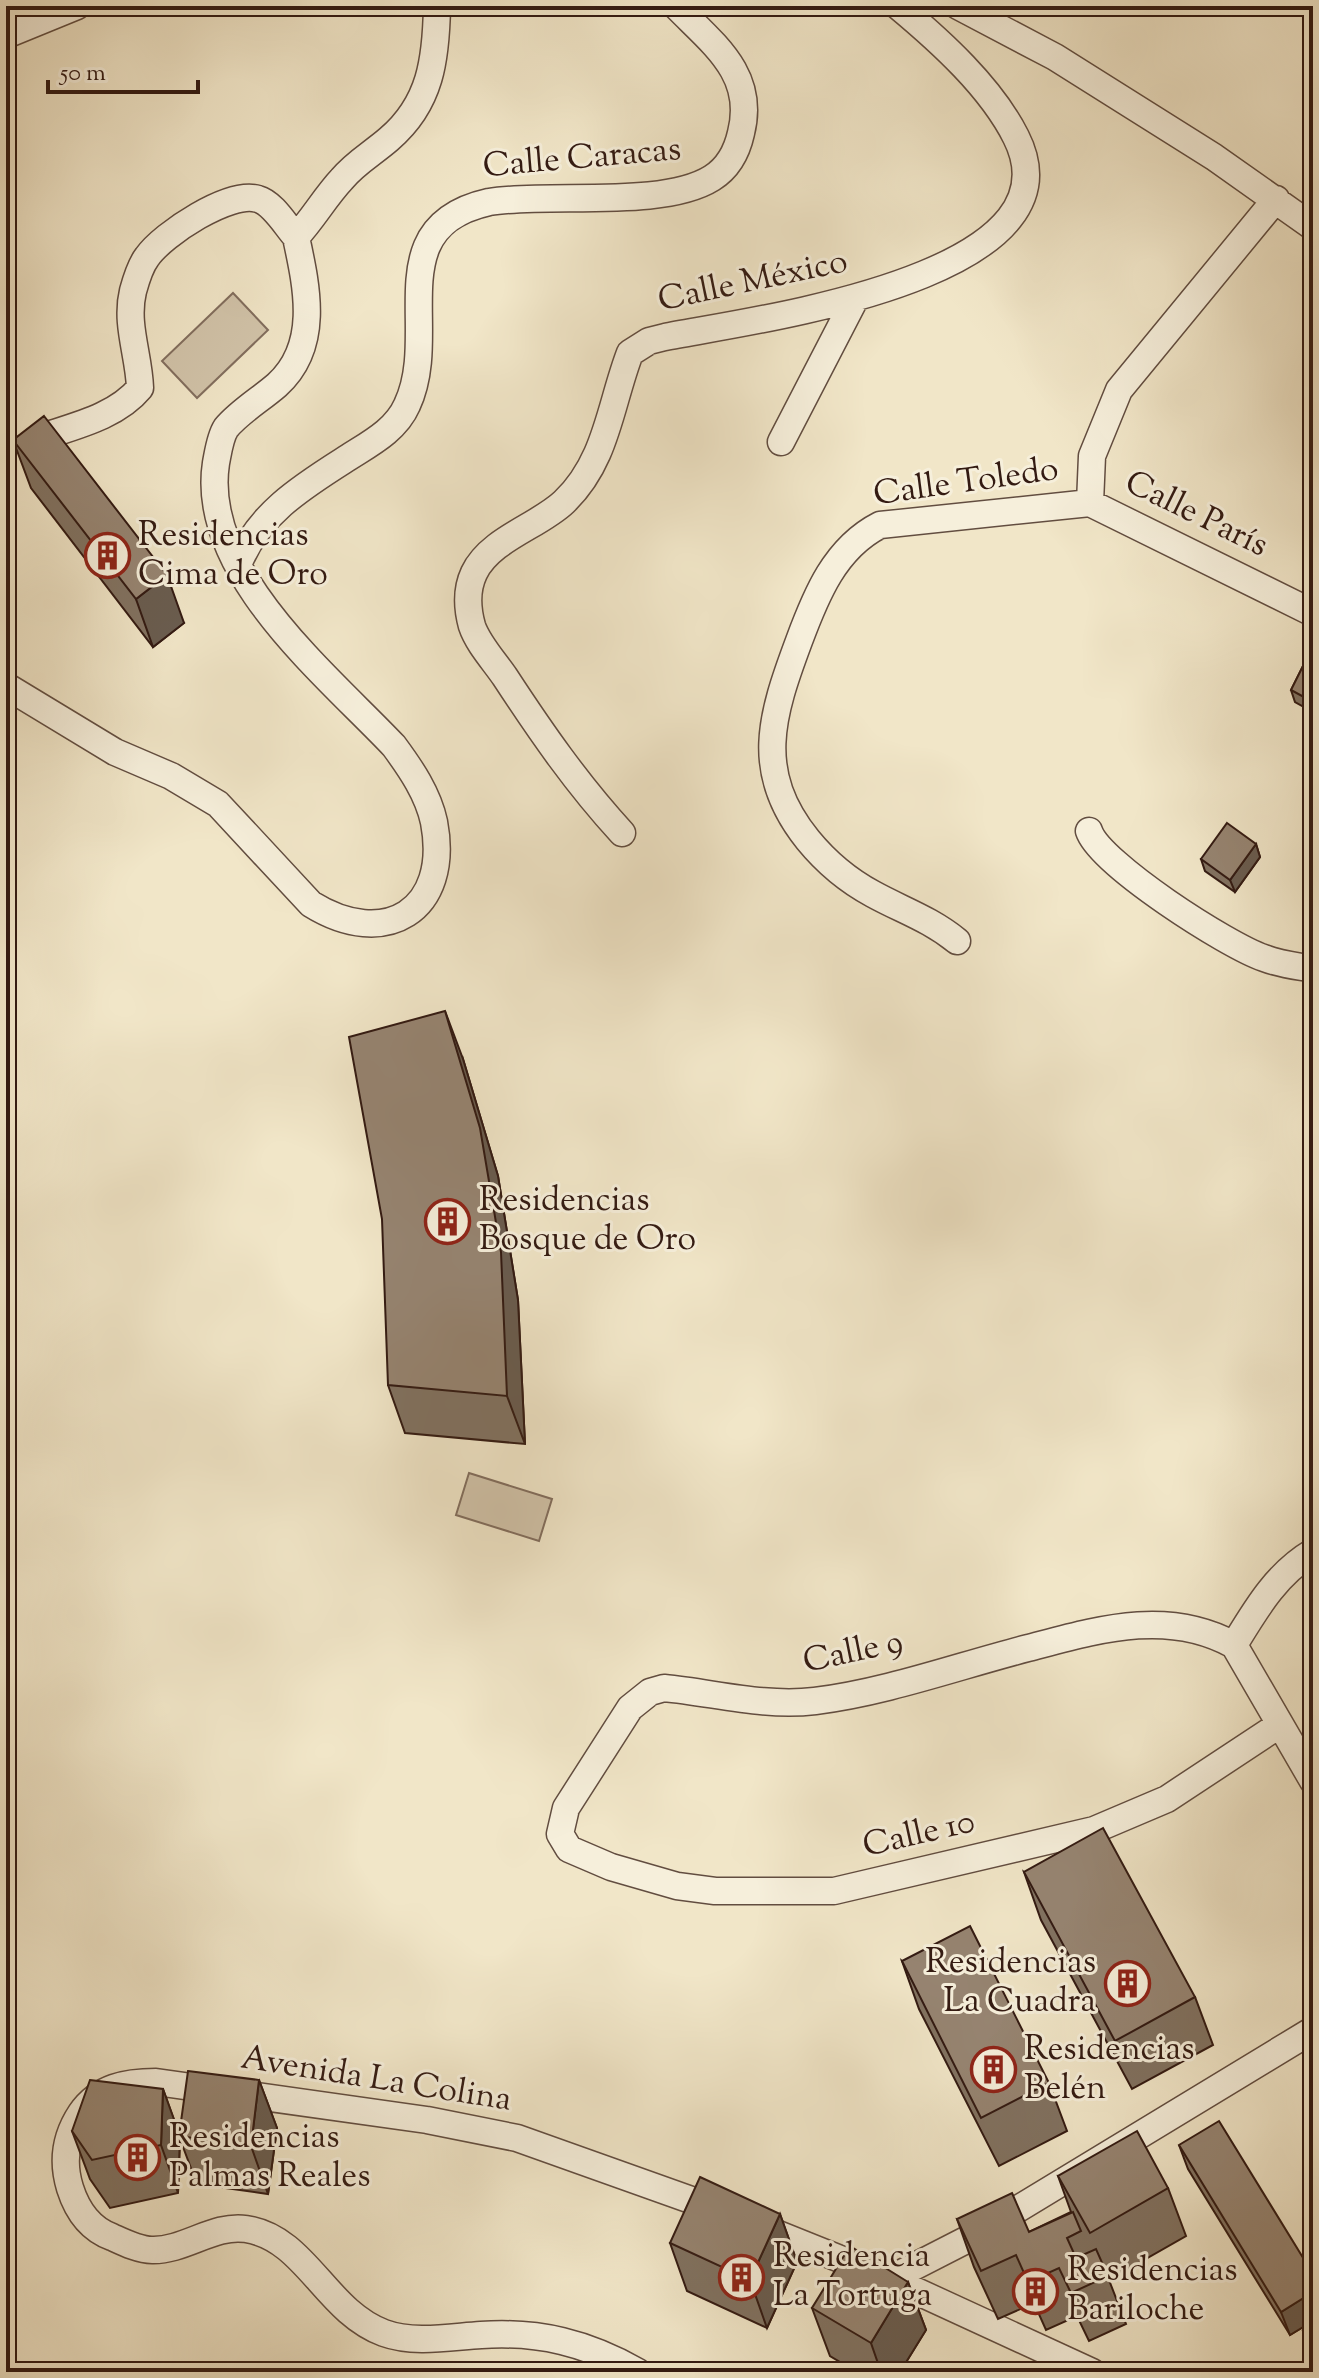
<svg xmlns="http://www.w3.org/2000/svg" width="1319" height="2378" font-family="'Sorts Mill Goudy',serif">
	<rect width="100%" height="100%" fill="#f1e6c8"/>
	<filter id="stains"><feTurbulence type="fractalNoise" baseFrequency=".0025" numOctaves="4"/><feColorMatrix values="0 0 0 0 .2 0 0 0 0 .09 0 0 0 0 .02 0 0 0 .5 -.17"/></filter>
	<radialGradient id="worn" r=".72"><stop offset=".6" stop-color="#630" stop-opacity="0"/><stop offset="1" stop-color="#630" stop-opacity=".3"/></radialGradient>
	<path fill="#d1c3a9" stroke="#826e5e" stroke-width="2" d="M233,293l35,37 -71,68 -35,-37z
		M469,1473l83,26 -13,42 -83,-26z"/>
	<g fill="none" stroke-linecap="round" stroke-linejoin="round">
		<defs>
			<path id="minor" d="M958,6l97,51 159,100 99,70
				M6,35l71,-29
				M296,237c17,-18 29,-40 46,-58 13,-16 31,-26 47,-40 42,-36 47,-80 48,-133
				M39,438c35,-12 77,-21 101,-50 -1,-33 -15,-64 -7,-97 3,-11 7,-25 14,-34 16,-23 83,-67 111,-58 15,4 28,27 38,38
				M781,442l74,-143
				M1090,503l2,-47 27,-66 157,-191
				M1090,503l223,110
				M238,565c20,-52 67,-80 111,-108 22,-14 47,-27 58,-52 35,-74 -30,-178 82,-203 60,-10 174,7 223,-24 16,-10 25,-27 29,-45 15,-59 -28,-89 -65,-127
				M6,686l109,66 56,24 47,28 93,100c74,46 140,7 123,-82 -6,-28 -23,-53 -40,-76 -67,-71 -195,-174 -178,-283 2,-10 4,-26 10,-35 13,-16 35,-29 51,-43 43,-39 30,-97 19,-148
				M1089,831c11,33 139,115 175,127 15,6 33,8 49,11
				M622,833c-45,-49 -81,-101 -117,-156 -10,-15 -27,-33 -33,-51 -5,-18 -6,-36 2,-53 16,-34 65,-47 90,-71 43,-41 46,-97 66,-149l19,-12 16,-4c80,-16 423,-58 351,-200 -25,-50 -76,-96 -118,-131
				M957,941c-27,-22 -55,-31 -84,-47 -26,-14 -47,-32 -65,-54 -55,-68 -37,-124 -9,-199 17,-46 36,-93 81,-116l210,-22
				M1234,1645c-67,-37 -137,-15 -206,3 -70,18 -141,44 -213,53 -51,6 -100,-8 -151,-13l-14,4 -20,16 -64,100 -6,26 9,15 42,18 66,19 38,5h119l260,-61 73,-31 112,-74
				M1234,1645l79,136
				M1234,1645c22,-36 42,-71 79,-93
				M758,2226l132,53 202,93
				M890,2279l80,-41 343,-208
				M638,2372c-51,-29 -99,-41 -157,-37 -31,2 -67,9 -97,-2 -59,-22 -78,-95 -138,-104 -32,-5 -62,22 -94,21 -13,0 -29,-8 -40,-13 -22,-8 -35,-27 -42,-49 -8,-26 -5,-51 11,-75 18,-26 45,-31 75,-31l271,38 90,18 205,73"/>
		</defs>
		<use href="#minor" stroke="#624d40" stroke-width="29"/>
		<use href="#minor" stroke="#f6efdb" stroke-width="26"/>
	</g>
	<path fill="#817261" stroke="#331a12" stroke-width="2" d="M13,440l171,183 -31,24 -122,-159z
		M1313,646v66l-18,-10 -4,-12z
		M1256,844l4,13 -25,35 -30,-21 -4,-12z
		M463,1059l35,117 20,124 7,144 -120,-11 -17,-48z
		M1024,1872l171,125 18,48 -81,44 -91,-169z
		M902,1961l147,122 18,48 -68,35 -80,-157z
		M259,2080l18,48 -9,66 -71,-10 -17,-45 -2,54 -68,15 -20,-29 -18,-48 91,-42 16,45z
		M1179,2145l134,129v47l-23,14 -102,-166z
		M1058,2176l110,12 18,48 -77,44 17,44 -37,17 -12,-25 -31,14 -12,-27 -36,16 -24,-52 -17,-48 72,13 42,-20z
		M780,2214l17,48 -30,66 -80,-37 -17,-48z
		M908,2282l18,48 -26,42h-43l-27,-16 -18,-48z
		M1313,2326v32l-10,-27z"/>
	<path fill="#695c4f" stroke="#331a12" stroke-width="2" d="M167,575l17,48 -31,24 -17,-48z
		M1256,844l4,13 -25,35 -5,-12z
		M445,1011l18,48 35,117 20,124 7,144 -18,-48z
		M259,2080l18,48 -9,66 -17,-48z
		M163,2089l17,47 -2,57 -17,-48z
		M780,2214l17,48 -30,66 -17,-48z
		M908,2282l18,48 -26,42h-19l-10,-29z
		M1313,2292v29l-23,14 -9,-23z"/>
	<path fill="#968471" stroke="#331a12" stroke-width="2" d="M44,416l123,159 -31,24 -123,-159z
		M1313,646v56l-22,-12z
		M1227,823l29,21 -26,36 -29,-21z
		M445,1011l35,117 21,124 6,144 -119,-11 -6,-166 -33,-182z
		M1103,1828l92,169 -80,44 -91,-169z
		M970,1926l79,157 -68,35 -79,-157z
		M188,2071l71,9 -8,66 -72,-10z
		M90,2080l73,9 -2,56 -69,15 -20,-29z
		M1219,2121l94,153v18l-32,20 -102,-167z
		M1137,2131l31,57 -78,45 -32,-57z
		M700,2177l80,37 -30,66 -80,-37z
		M1012,2193l17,39 44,-20 8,19 -14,7 9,20 20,-9 12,27 -37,17 -12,-25 -31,14 -12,-27 -35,16 -24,-52z
		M850,2246l58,36 -37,61 -59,-35z
		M1313,2326v23l-10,-18z"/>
	<defs>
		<symbol id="building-ring" viewBox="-11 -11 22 22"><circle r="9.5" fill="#f6efdb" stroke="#8f2418" stroke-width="1.5"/><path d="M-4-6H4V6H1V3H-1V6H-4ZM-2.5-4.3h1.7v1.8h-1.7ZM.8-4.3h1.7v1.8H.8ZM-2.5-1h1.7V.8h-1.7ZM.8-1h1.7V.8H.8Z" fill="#8f2418"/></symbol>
	</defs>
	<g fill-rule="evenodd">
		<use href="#building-ring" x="82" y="530" width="51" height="51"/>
		<use href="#building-ring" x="422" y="1196" width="51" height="51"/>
		<use href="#building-ring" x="1102" y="1958" width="51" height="51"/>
		<use href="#building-ring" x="968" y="2044" width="51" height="51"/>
		<use href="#building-ring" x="112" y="2132" width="51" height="51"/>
		<use href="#building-ring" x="716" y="2252" width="51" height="51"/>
		<use href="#building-ring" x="1010" y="2266" width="51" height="51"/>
	</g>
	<g text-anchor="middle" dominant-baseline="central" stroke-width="6" stroke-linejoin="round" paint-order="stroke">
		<g font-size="34" fill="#331a12" stroke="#f6efdb">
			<text transform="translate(582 159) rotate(-5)">Calle Caracas</text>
			<text transform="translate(753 282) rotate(-12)">Calle México</text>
			<text transform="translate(966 483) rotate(-8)">Calle Toledo</text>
			<text transform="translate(1196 515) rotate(26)">Calle París</text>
			<text transform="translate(853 1653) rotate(-12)">Calle 9</text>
			<text transform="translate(919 1835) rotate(-13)">Calle 10</text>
			<text transform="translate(376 2080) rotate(9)">Avenida La Colina</text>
		</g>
		<g font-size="34" fill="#331a12" stroke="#f6efdb" text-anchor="start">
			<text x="138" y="536">Residencias<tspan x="138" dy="39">Cima de Oro</tspan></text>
			<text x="479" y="1201">Residencias<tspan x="479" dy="39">Bosque de Oro</tspan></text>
			<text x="1096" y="1963" text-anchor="end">Residencias<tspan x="1096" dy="39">La Cuadra</tspan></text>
			<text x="1024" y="2050">Residencias<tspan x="1024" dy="39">Belén</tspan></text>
			<text x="169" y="2138">Residencias<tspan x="169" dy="39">Palmas Reales</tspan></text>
			<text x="773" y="2257">Residencia<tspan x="773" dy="39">La Tortuga</tspan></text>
			<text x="1067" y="2271">Residencias<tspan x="1067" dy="39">Bariloche</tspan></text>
		</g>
	</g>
	<rect width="1319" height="2378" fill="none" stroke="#f1e6c8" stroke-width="32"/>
	<rect x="8" y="8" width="1303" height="2362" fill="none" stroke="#331a12" stroke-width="4"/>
	<rect x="16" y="16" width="1287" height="2346" fill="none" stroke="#331a12" stroke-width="2"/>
	<path d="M48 80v12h150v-12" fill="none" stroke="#331a12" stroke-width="4"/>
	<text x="60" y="80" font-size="24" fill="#331a12" stroke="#f6efdb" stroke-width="6" paint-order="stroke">50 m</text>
	<rect width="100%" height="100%" filter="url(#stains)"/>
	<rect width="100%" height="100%" fill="url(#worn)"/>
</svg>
